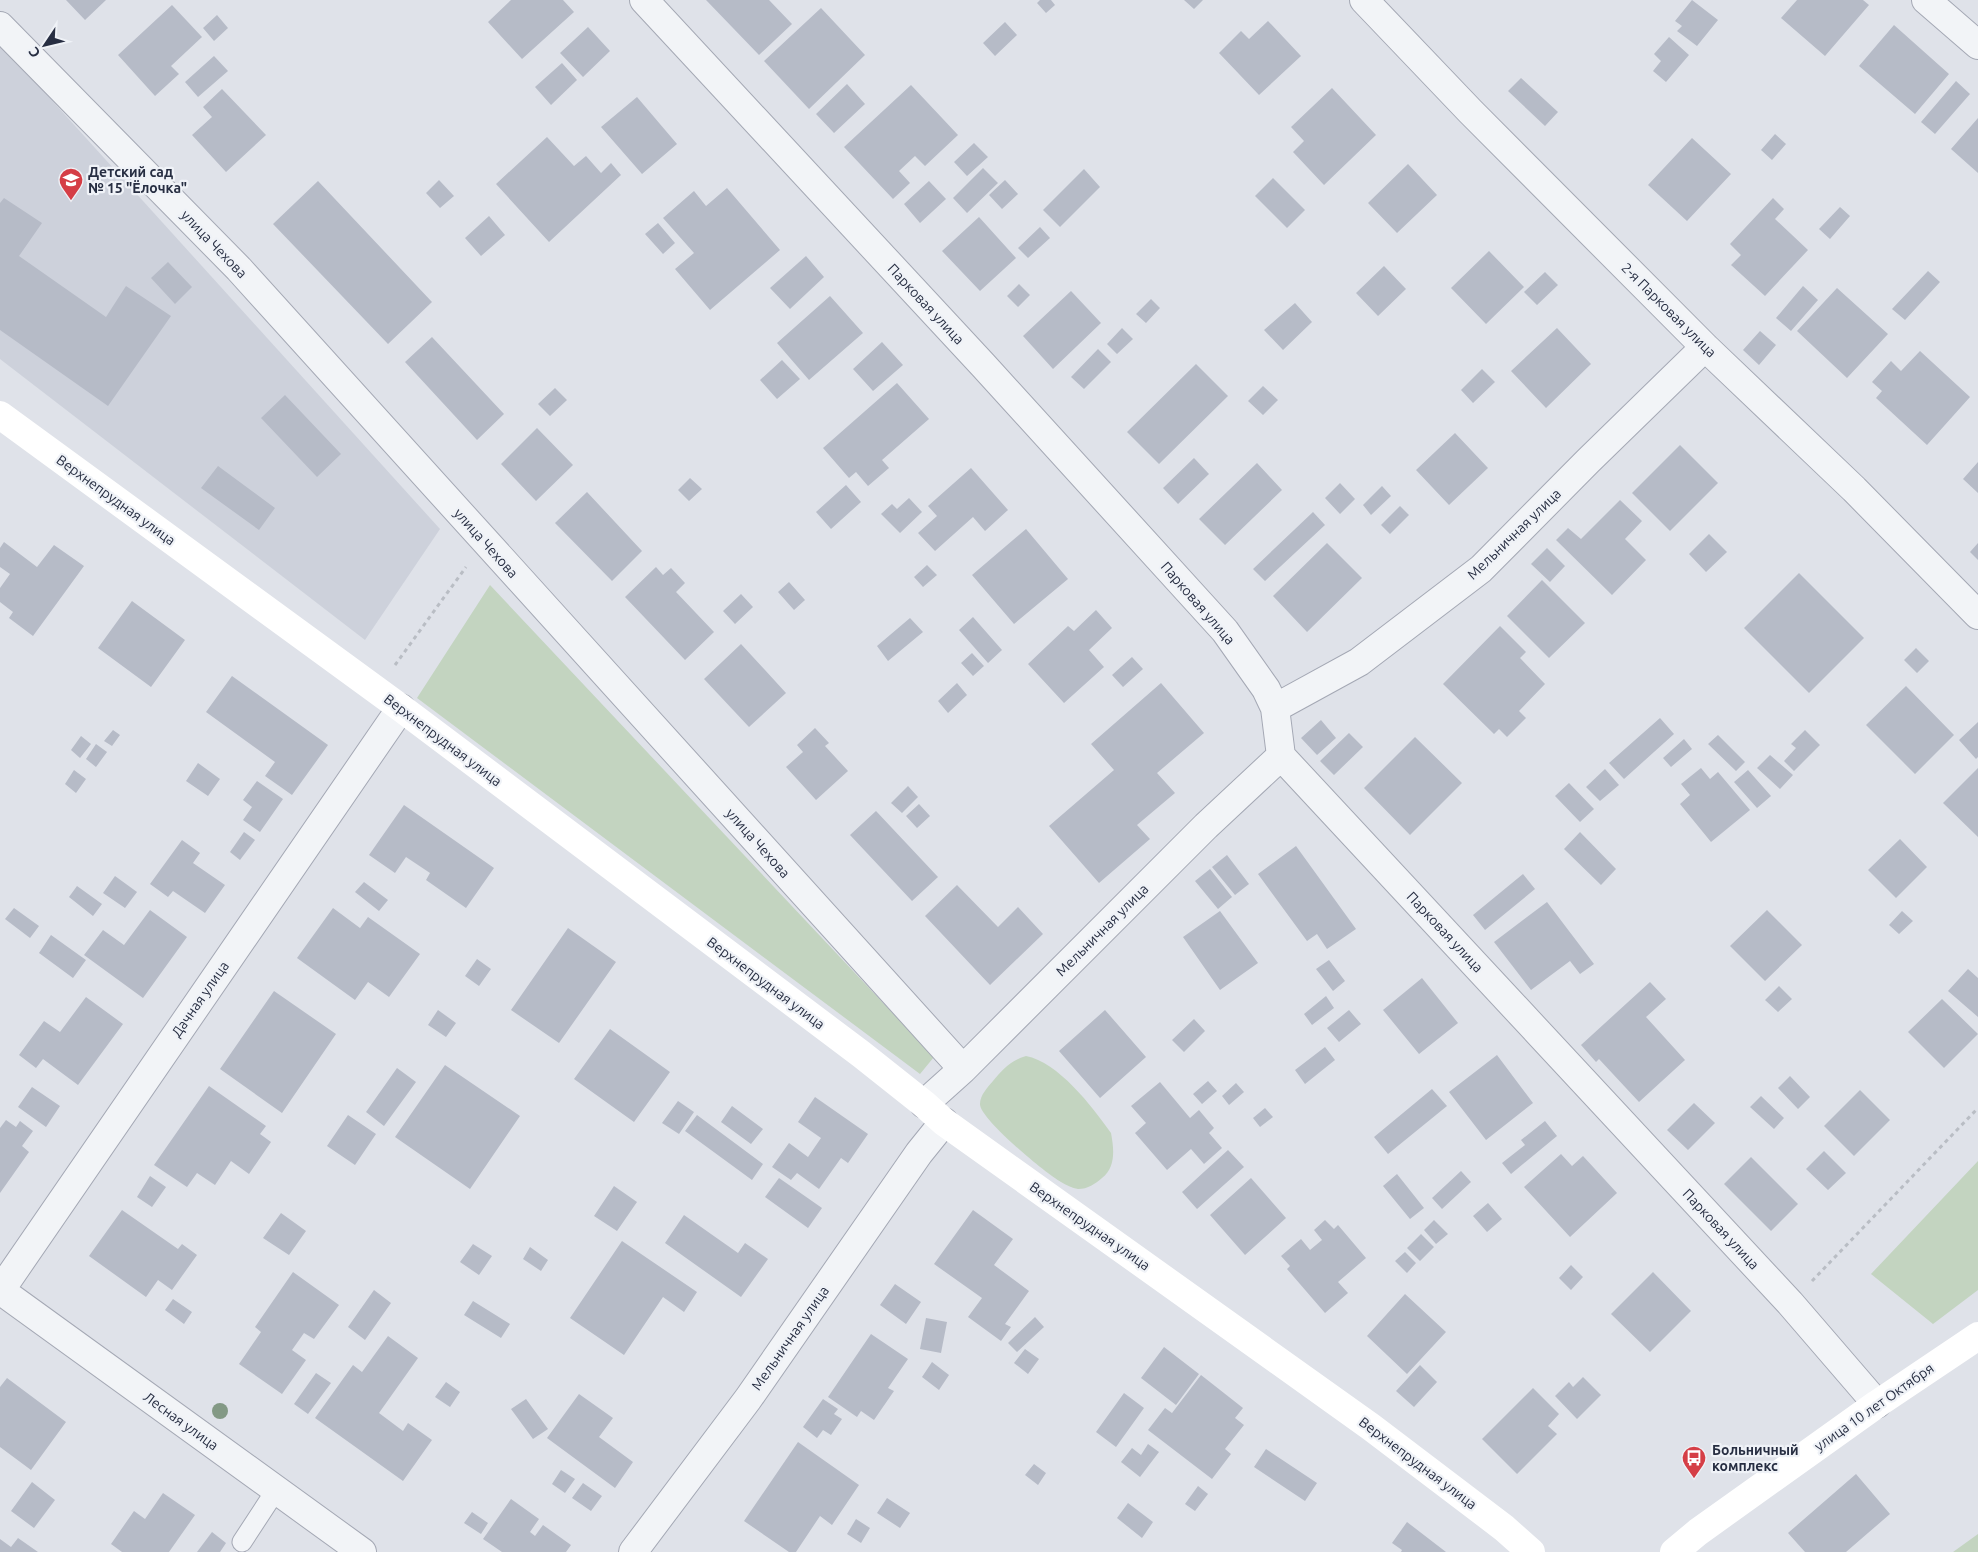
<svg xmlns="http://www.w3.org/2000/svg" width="1978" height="1552" font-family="Ubuntu,sans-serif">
	<rect width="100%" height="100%" fill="#dfe2e9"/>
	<path fill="#cdd1db" d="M0,43l440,486 -75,111 -365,-281z"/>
	<path fill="#c3d4c0" d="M490,585l444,472 -14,17 -503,-376z
		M1026,1056c32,6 66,50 85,77 3,16 5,34 -9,45 -7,6 -14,11 -24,11 -6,-1 -12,-4 -17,-7 -15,-8 -82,-64 -81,-78 0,-9 8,-17 13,-23 9,-11 18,-21 33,-25z
		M1978,1161v129l-45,34 -62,-50z
		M1978,1534v18h-25z"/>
	<path fill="#b6bbc7" d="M66,0h40l-21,20z
		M511,0h52l11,12 -52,47 -34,-37z
		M706,0h63l23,24 -33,31z
		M1040,0h11l4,5 -9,8 -9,-10z
		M1184,0h19l-9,9z
		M1692,0l26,20 -21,26 -20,-15 5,-5 -7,-5z
		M1797,0h66l6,5 -44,51 -44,-38z
		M172,5l30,32 -31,29 8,8 -24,22 -37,-41z
		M821,8l44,47 -56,54 -45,-48z
		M217,15l11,13 -14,13 -11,-13z
		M1268,21l33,35 -42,39 -40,-42 22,-22 8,8z
		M1005,22l12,13 -22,21 -12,-13z
		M1894,25l55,49 -34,40 -56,-48z
		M588,27l22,24 -27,26 -23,-24z
		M1669,37l20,18 -23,27 -13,-11 8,-10 -7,-7z
		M214,56l14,15 -30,26 -13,-15z
		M562,63l15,17 -26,25 -16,-18z
		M1521,78l37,34 -13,14 -37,-35z
		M1956,81l14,13 -35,40 -14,-12z
		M847,84l18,20 -31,29 -18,-19z
		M911,85l47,50 -33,31 -10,-10 -16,15 11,12 -17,16 -49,-52z
		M1332,88l44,47 -52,50 -31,-33 11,-11 -13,-14z
		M222,89l44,46 -40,37 -34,-37 20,-18 -9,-10z
		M637,97l40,47 -35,30 -41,-47z
		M1978,118v55l-27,-24z
		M1775,134l11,10 -14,16 -11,-10z
		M547,137l27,29 12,-10 15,17 10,-10 10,12 -72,67 -53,-58z
		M1692,138l39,36 -44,47 -39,-36z
		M974,143l14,14 -21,19 -13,-14z
		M1408,164l29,31 -40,38 -29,-30z
		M983,168l15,15 -31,30 -14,-15z
		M1084,169l16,18 -40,40 -17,-17z
		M1273,178l32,32 -18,18 -32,-32z
		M439,180l15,16 -14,12 -14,-15z
		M1005,180l13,14 -16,15 -13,-14z
		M318,181l114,121 -44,42 -115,-120z
		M929,181l17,18 -26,24 -16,-19z
		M727,188l53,62 -70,60 -35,-41 19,-16 -31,-35 31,-27 12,15z
		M4,198l38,25 -23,33 87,61 20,-31 45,30 -63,90 -108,-76v-127z
		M1773,198l11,11 -9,10 33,31 -43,46 -34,-31 10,-10 -11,-11z
		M1840,207l10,9 -20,23 -11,-10z
		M489,216l16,19 -24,21 -16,-18z
		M979,217l37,41 -36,33 -38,-40z
		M658,223l17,20 -12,11 -18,-20z
		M1040,227l10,11 -22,20 -10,-10z
		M1489,251l35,36 -38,37 -35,-36z
		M806,256l18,21 -34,32 -20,-21z
		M168,262l24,25 -17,17 -24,-26z
		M1384,266l22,23 -28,27 -22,-23z
		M1928,271l12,11 -35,38 -13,-11z
		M1545,272l13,13 -21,20 -13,-13z
		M1019,284l11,11 -12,12 -11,-11z
		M1803,286l15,14 -27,31 -15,-13z
		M1837,288l51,46 -41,44 -50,-47z
		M1071,291l30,32 -48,46 -30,-33z
		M830,296l33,37 -54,47 -32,-37z
		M1151,299l9,9 -14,15 -10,-9z
		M1295,303l17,19 -29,28 -19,-20z
		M1122,328l11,11 -16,15 -10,-10z
		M1557,328l34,36 -45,44 -35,-37z
		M1760,331l16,14 -17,20 -16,-15z
		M432,337l72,77 -27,26 -72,-78z
		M882,342l21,23 -30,26 -20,-22z
		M1098,349l13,13 -27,27 -13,-12z
		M1920,351l50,46 -43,48 -51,-47 6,-7 -10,-9 19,-21 10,10z
		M782,360l18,19 -23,20 -17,-19z
		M1196,364l32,32 -69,68 -32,-32z
		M1482,369l13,13 -22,21 -12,-13z
		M897,383l32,36 -47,41 7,8 -21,18 -12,-14 -7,6 -26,-30z
		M1263,386l15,14 -15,15 -15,-14z
		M555,388l12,12 -17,16 -12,-12z
		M285,395l56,59 -24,23 -56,-59z
		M537,428l36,37 -37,36 -35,-37z
		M1455,433l33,35 -39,37 -33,-35z
		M1680,445l38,38 -48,48 -38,-38z
		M1194,458l15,16 -31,30 -15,-16z
		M1978,462v31l-15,-14z
		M1257,463l25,27 -57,55 -26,-26z
		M218,466l57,42 -16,22 -58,-42z
		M971,468l37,42 -23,21 -12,-14 -38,34 -17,-18 19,-17 -9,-10z
		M690,478l12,11 -13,12 -11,-11z
		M1340,483l15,16 -15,15 -15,-16z
		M846,485l15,17 -30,27 -15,-17z
		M1382,486l9,10 -20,19 -8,-10z
		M587,492l55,59 -30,30 -57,-58z
		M909,498l13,14 -22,21 -19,-19 11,-10 5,5z
		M1620,500l22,21 -17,18 21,21 -34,35 -56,-55 12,-12 13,11z
		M1400,506l9,9 -19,19 -9,-9z
		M1313,512l12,13 -60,56 -12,-12z
		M1026,529l42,50 -54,45 -42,-49z
		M1709,534l18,18 -21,20 -17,-18z
		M4,542l33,25 17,-22 30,21 -51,70 -24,-18 4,-6 -13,-10v-14l10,-14 -10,-7v-19z
		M1327,543l35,35 -55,54 -34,-36z
		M1978,543v17l-8,-8z
		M1547,548l18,18 -15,16 -19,-18z
		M927,565l10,10 -14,12 -9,-10z
		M656,567l7,8 8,-7 14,15 -9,9 38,40 -29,28 -60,-63z
		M1799,573l65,65 -55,55 -65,-65z
		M1542,580l43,43 -36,35 -42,-42z
		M789,582l16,18 -11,10 -16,-18z
		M741,594l12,13 -18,17 -12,-13z
		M132,601l53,39 -34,47 -53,-39z
		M1096,610l16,18 -23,22 15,17 -40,36 -36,-39 40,-38 6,5z
		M973,617l29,33 -14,13 -29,-33z
		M910,618l13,14 -35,29 -11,-15z
		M1500,626l26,26 -6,6 25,26 -26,27 7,7 -19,19 -8,-8 -5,5 -51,-50z
		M741,644l45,49 -37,34 -45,-48z
		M1916,648l13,13 -12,12 -13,-13z
		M972,653l12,13 -11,10 -12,-13z
		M1132,657l11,12 -20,18 -11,-12z
		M232,676l96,69 -36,50 -27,-19 10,-14 -69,-50z
		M957,683l10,12 -19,18 -10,-12z
		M1161,683l43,50 -47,40 18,20 -38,32 13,14 -51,44 -50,-57 65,-56 -23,-26z
		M1906,686l48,49 -39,39 -49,-49z
		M1660,718l14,16 -50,45 -15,-16z
		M1321,720l15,18 -19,17 -16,-17z
		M1978,722v35l-2,2 -17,-19z
		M815,728l14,15 -4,3 23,25 -32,29 -30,-33 17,-15 -6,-7z
		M113,730l7,5 -8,11 -8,-5z
		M1805,730l15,15 -26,26 -10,-10 12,-13 -5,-4z
		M1349,733l14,14 -29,28 -14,-14z
		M1718,735l27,27 -9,9 -28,-27z
		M81,736l10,8 -11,14 -9,-8z
		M1415,737l47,46 -52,52 -46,-47z
		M1684,739l8,10 -21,18 -8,-9z
		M96,744l11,8 -11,15 -10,-8z
		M1770,755l23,20 -13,14 -23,-21z
		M198,763l22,16 -12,17 -22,-15z
		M1701,768l9,11 8,-7 32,38 -39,32 -31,-38 10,-9 -9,-11z
		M1978,768v69l-35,-34z
		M1605,769l14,16 -19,16 -14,-14z
		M74,770l12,9 -10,14 -11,-9z
		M1748,770l23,26 -14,12 -23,-26z
		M257,781l26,18 -23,33 -17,-12 9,-13 -9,-7z
		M1569,783l25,26 -14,13 -25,-26z
		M908,786l10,11 -16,16 -11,-10z
		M919,804l11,12 -13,12 -11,-12z
		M404,805l90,63 -28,40 -40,-28 4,-7 -24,-16 -11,16 -26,-18z
		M876,811l62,66 -26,24 -62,-66z
		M244,832l11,8 -15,20 -10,-8z
		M1580,832l36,37 -15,16 -37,-36z
		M1900,839l27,28 -31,31 -28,-28z
		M182,840l18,13 -7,10 32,22 -20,28 -32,-22 -5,6 -18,-13z
		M1296,846l60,83 -29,20 -10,-15 -10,7 -49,-67z
		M1227,855l22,29 -14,11 -23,-28z
		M1210,869l22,28 -14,12 -23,-28z
		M1523,874l12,15 -50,41 -12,-15z
		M115,876l22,16 -12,16 -22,-15z
		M364,882l24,18 -9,11 -24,-19z
		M957,885l41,42 20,-20 25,27 -53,51 -65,-69z
		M77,886l25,18 -9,12 -24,-19z
		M1547,902l47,62 -14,10 -10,-13 -39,29 -37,-48z
		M14,908l25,18 -9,12 -25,-19z
		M333,908l27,20 8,-11 52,37 -31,43 -21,-15 -13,18 -58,-42z
		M150,910l37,27 -44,61 -59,-43 19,-25 21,15z
		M1767,910l35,35 -37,36 -35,-35z
		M1220,911l38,52 -38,27 -37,-53z
		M1902,911l11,10 -14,13 -10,-9z
		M568,928l48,34 -57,81 -48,-33z
		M51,935l35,25 -13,18 -34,-25z
		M477,959l14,10 -12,17 -14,-10z
		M1329,960l16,21 -12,10 -17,-22z
		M1968,969l10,9v39l-30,-26z
		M1422,978l36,45 -39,31 -36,-44z
		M1650,982l16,17 -20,18 39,43 -46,42 -40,-43 -3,3 -15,-17z
		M1779,986l13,13 -14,13 -13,-12z
		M274,991l62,43 -54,79 -62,-44z
		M1326,996l8,12 -22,17 -8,-11z
		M86,997l37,27 -45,61 -35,-26 -7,9 -17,-13 25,-34 16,11z
		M1942,999l36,35 -34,34 -36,-36z
		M438,1010l18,13 -10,14 -18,-12z
		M1105,1010l41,47 -46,41 -41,-47z
		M1349,1010l12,14 -22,18 -12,-14z
		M1194,1019l11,12 -21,21 -12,-12z
		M610,1029l60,43 -36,50 -60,-43z
		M1325,1047l10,13 -30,24 -10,-14z
		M1497,1055l36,48 -47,37 -37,-48z
		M445,1065l75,51 -50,73 -75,-52z
		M397,1068l19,14 -32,44 -18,-14z
		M1790,1076l20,21 -12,12 -20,-21z
		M1208,1081l9,10 -15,13 -9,-10z
		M1160,1082l30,36 9,-8 15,18 -5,5 13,15 -18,16 -13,-15 -24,21 -32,-37 11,-10 -15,-17z
		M1236,1083l8,9 -15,13 -7,-9z
		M209,1086l57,40 -6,8 11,8 -22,32 -18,-13 -16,24 -18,-12 -10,14 -33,-22z
		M32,1087l28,19 -14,21 -28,-20z
		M1432,1089l15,17 -59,48 -14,-17z
		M1860,1090l30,30 -36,36 -30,-30z
		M1761,1096l23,22 -10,11 -24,-22z
		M815,1097l53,37 -20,29 -7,-5 -22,31 -22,-16 -6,7 -19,-13 17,-24 19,14 13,-19 -23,-16z
		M678,1101l16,11 -15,22 -17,-11z
		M1694,1103l21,20 -27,27 -21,-20z
		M732,1106l31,23 -12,15 -30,-22z
		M1265,1108l8,9 -13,10 -7,-9z
		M348,1115l28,19 -21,31 -28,-19z
		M697,1115l66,49 -11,16 -67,-49z
		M6,1120l10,7 4,-6 13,10 -11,15 7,6 -29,41v-65z
		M1545,1121l12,15 -46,38 -9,-11 23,-18 -4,-5z
		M1228,1150l16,17 -47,42 -15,-17z
		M1824,1151l22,22 -18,17 -22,-21z
		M1561,1154l11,12 11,-10 34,37 -47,44 -46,-50z
		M1751,1157l47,47 -27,27 -47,-47z
		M1461,1171l10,11 -29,27 -10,-11z
		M1397,1174l27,34 -14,11 -27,-33z
		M150,1176l16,11 -14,20 -15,-10z
		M779,1178l43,30 -14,20 -43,-31z
		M1251,1178l35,40 -41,37 -35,-40z
		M614,1186l23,16 -20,29 -23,-15z
		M1488,1203l14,16 -15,13 -14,-16z
		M122,1210l56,39 4,-5 15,11 -25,35 -14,-10 -12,17 -57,-41z
		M973,1210l40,29 -19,26 35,26 -24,33 6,3 -10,14 -33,-24 14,-19 -48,-34z
		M281,1213l25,18 -17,24 -26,-17z
		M684,1215l54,38 7,-10 23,16 -27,38 -76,-54z
		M1325,1220l9,9 4,-4 28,33 -28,24 10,11 -23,20 -38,-44 3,-3 -9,-10 20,-17 9,11 12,-10 -8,-10z
		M1434,1220l14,14 -12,10 -12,-14z
		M1421,1234l13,13 -14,14 -13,-13z
		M622,1241l75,51 -13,20 -21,-15 -39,58 -54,-37z
		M473,1244l19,12 -13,19 -19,-13z
		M530,1247l18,13 -7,11 -18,-12z
		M1405,1252l11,11 -9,10 -12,-12z
		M1571,1265l12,12 -12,13 -12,-12z
		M293,1272l46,33 -25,34 -10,-6 -12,17 14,10 -24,34 -43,-30 22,-32 -6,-5z
		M1653,1272l38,39 -41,41 -39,-38z
		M895,1284l26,18 -15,22 -26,-19z
		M374,1290l17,13 -26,37 -17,-13z
		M1405,1294l41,38 -39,42 -40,-38z
		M173,1299l19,13 -8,12 -19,-14z
		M473,1301l37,23 -9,14 -37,-23z
		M1035,1317l9,10 -27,25 -9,-9z
		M926,1318l21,4 -6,31 -21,-4z
		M871,1334l37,25 -20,29 6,3 -20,29 -13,-9 -4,6 -29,-20z
		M388,1336l30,22 -39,55 24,18 5,-8 24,17 -29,41 -88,-63 38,-53 9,7z
		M1164,1347l35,27 -23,31 -35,-27z
		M1025,1349l14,10 -11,15 -14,-11z
		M932,1362l17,13 -10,15 -17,-13z
		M1420,1365l17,17 -23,25 -18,-16z
		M316,1373l15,10 -23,31 -14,-10z
		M1201,1375l42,33 -8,10 9,7 -19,24 6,5 -19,25 -64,-49 17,-22 7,5z
		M1583,1377l18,18 -24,24 -22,-23 14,-14 4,5z
		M7,1378l59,44 -35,48 -31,-23v-60z
		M446,1382l14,10 -10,15 -15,-10z
		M1533,1388l26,26 -11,12 9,8 -40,40 -35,-35z
		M1124,1393l20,15 -28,39 -20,-15z
		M579,1394l34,24 -14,19 34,25 -18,26 -68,-50z
		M526,1399l22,30 -15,10 -22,-30z
		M823,1399l15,10 -4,5 8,5 -11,16 -8,-5 -6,8 -14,-11z
		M798,1442l61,43 -27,40 -12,-9 -24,36h-7l-45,-31z
		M1148,1444l11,8 -19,25 -19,-15 11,-14 9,7z
		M1266,1449l51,34 -12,18 -51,-34z
		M1034,1464l12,9 -8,12 -13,-10z
		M561,1470l14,9 -10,14 -13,-9z
		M1856,1474l34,40 -44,38h-41l-17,-19z
		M32,1482l23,18 -21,28 -23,-17z
		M583,1483l19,13 -11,15 -19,-13z
		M1198,1486l10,8 -13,17 -10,-7z
		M163,1493l32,22 -26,37h-47l-11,-8 23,-33 11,8z
		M887,1498l23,15 -10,15 -23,-15z
		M511,1499l28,20 -9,13 5,4 8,-11 28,20 -5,7h-64l-19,-13z
		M1128,1503l25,19 -11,16 -25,-20z
		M472,1512l16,11 -7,11 -17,-11z
		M856,1519l14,9 -9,15 -14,-9z
		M1407,1522l39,30h-45l1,-2 -10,-7z
		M212,1532l14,11 -6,9h-23z
		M18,1538l20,14h-38v-13l11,8z"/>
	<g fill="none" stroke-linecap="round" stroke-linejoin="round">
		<defs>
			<path id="lane" d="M242,1542l34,-52"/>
			<path id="street" d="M644,0l339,365 242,266 41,58 9,19 6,48 509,547 87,101
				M1364,0l106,111 235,236 149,142 124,126
				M1926,0l52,45
				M0,26l239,243 724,800
				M1275,708l84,-46 122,-93 107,-108 117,-114
				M924,1104l39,-35 243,-243 75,-70
				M0,1290l362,262
				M0,1291l401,-583
				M633,1552l115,-153 171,-246 25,-31"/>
		</defs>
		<use href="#lane" stroke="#a4a8b4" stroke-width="21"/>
		<use href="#street" stroke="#a4a8b4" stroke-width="30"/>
		<path stroke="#b9bdc4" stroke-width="3" stroke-dasharray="4 4" stroke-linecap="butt" d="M395,665l71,-98
			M1812,1281l166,-173"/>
		<use href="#lane" stroke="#f2f4f7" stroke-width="19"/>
		<use href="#street" stroke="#f2f4f7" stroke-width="28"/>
		<path stroke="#fff" stroke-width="28" d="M0,415l401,293 460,346 63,50 20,18 427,305 133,101 27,24
			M1674,1552l24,-20 179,-128 101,-68"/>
	</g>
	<circle fill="#839985" cx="220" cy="1411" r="8"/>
	<defs>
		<symbol id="school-pin" viewBox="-11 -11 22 30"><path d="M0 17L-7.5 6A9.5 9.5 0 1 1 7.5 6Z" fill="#d53e46" stroke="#eff2f7"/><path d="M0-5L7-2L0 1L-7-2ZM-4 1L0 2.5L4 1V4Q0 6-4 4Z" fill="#fff"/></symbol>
		<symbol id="bus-pin" viewBox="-11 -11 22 30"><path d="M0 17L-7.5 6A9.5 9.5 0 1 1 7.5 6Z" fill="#d53e46" stroke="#eff2f7"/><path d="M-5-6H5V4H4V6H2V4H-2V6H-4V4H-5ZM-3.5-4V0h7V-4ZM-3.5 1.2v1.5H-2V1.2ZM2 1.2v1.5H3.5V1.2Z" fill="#fff"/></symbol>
	</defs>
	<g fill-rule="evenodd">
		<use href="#school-pin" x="57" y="166" width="28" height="38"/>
		<use href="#bus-pin" x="1680" y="1444" width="28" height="38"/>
	</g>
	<g text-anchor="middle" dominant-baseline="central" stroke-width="4.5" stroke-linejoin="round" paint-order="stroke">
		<g font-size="14" font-weight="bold" fill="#272e42" stroke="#eff2f7" text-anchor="start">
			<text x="88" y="172">Детский сад<tspan x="88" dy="16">№ 15 "Ёлочка"</tspan></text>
			<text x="1712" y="1450">Больничный<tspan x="1712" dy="16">комплекс</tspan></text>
		</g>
		<g font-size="14" fill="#272e42" stroke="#eff2f7">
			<text transform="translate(214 244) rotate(46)">улица Чехова</text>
			<text transform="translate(926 304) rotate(47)">Парковая улица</text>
			<text transform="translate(1669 310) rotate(45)">2-я Парковая улица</text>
			<text transform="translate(116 500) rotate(36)">Верхнепрудная улица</text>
			<text transform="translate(1514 534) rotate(-44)">Мельничная улица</text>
			<text transform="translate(486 543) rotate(48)">улица Чехова</text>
			<text transform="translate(1198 603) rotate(49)">Парковая улица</text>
			<text transform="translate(443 740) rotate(37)">Верхнепрудная улица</text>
			<text transform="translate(758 843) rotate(48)">улица Чехова</text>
			<text transform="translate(1102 930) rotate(-45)">Мельничная улица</text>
			<text transform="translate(1445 932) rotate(47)">Парковая улица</text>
			<text transform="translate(766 983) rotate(37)">Верхнепрудная улица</text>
			<text transform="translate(200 999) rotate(-55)">Дачная улица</text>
			<text transform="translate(1090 1226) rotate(35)">Верхнепрудная улица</text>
			<text transform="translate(1721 1229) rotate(47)">Парковая улица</text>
			<text transform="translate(790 1338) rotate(-55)">Мельничная улица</text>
			<text transform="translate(1874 1407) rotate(-35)">улица 10 лет Октября</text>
			<text transform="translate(181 1421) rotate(36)">Лесная улица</text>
			<text transform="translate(1418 1463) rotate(37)">Верхнепрудная улица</text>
		</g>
	</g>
	<g transform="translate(45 45) rotate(235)" stroke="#eff2f7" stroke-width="4" paint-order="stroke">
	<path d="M0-4L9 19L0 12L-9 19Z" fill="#272e42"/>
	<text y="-8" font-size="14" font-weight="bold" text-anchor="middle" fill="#272e42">С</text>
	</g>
</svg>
